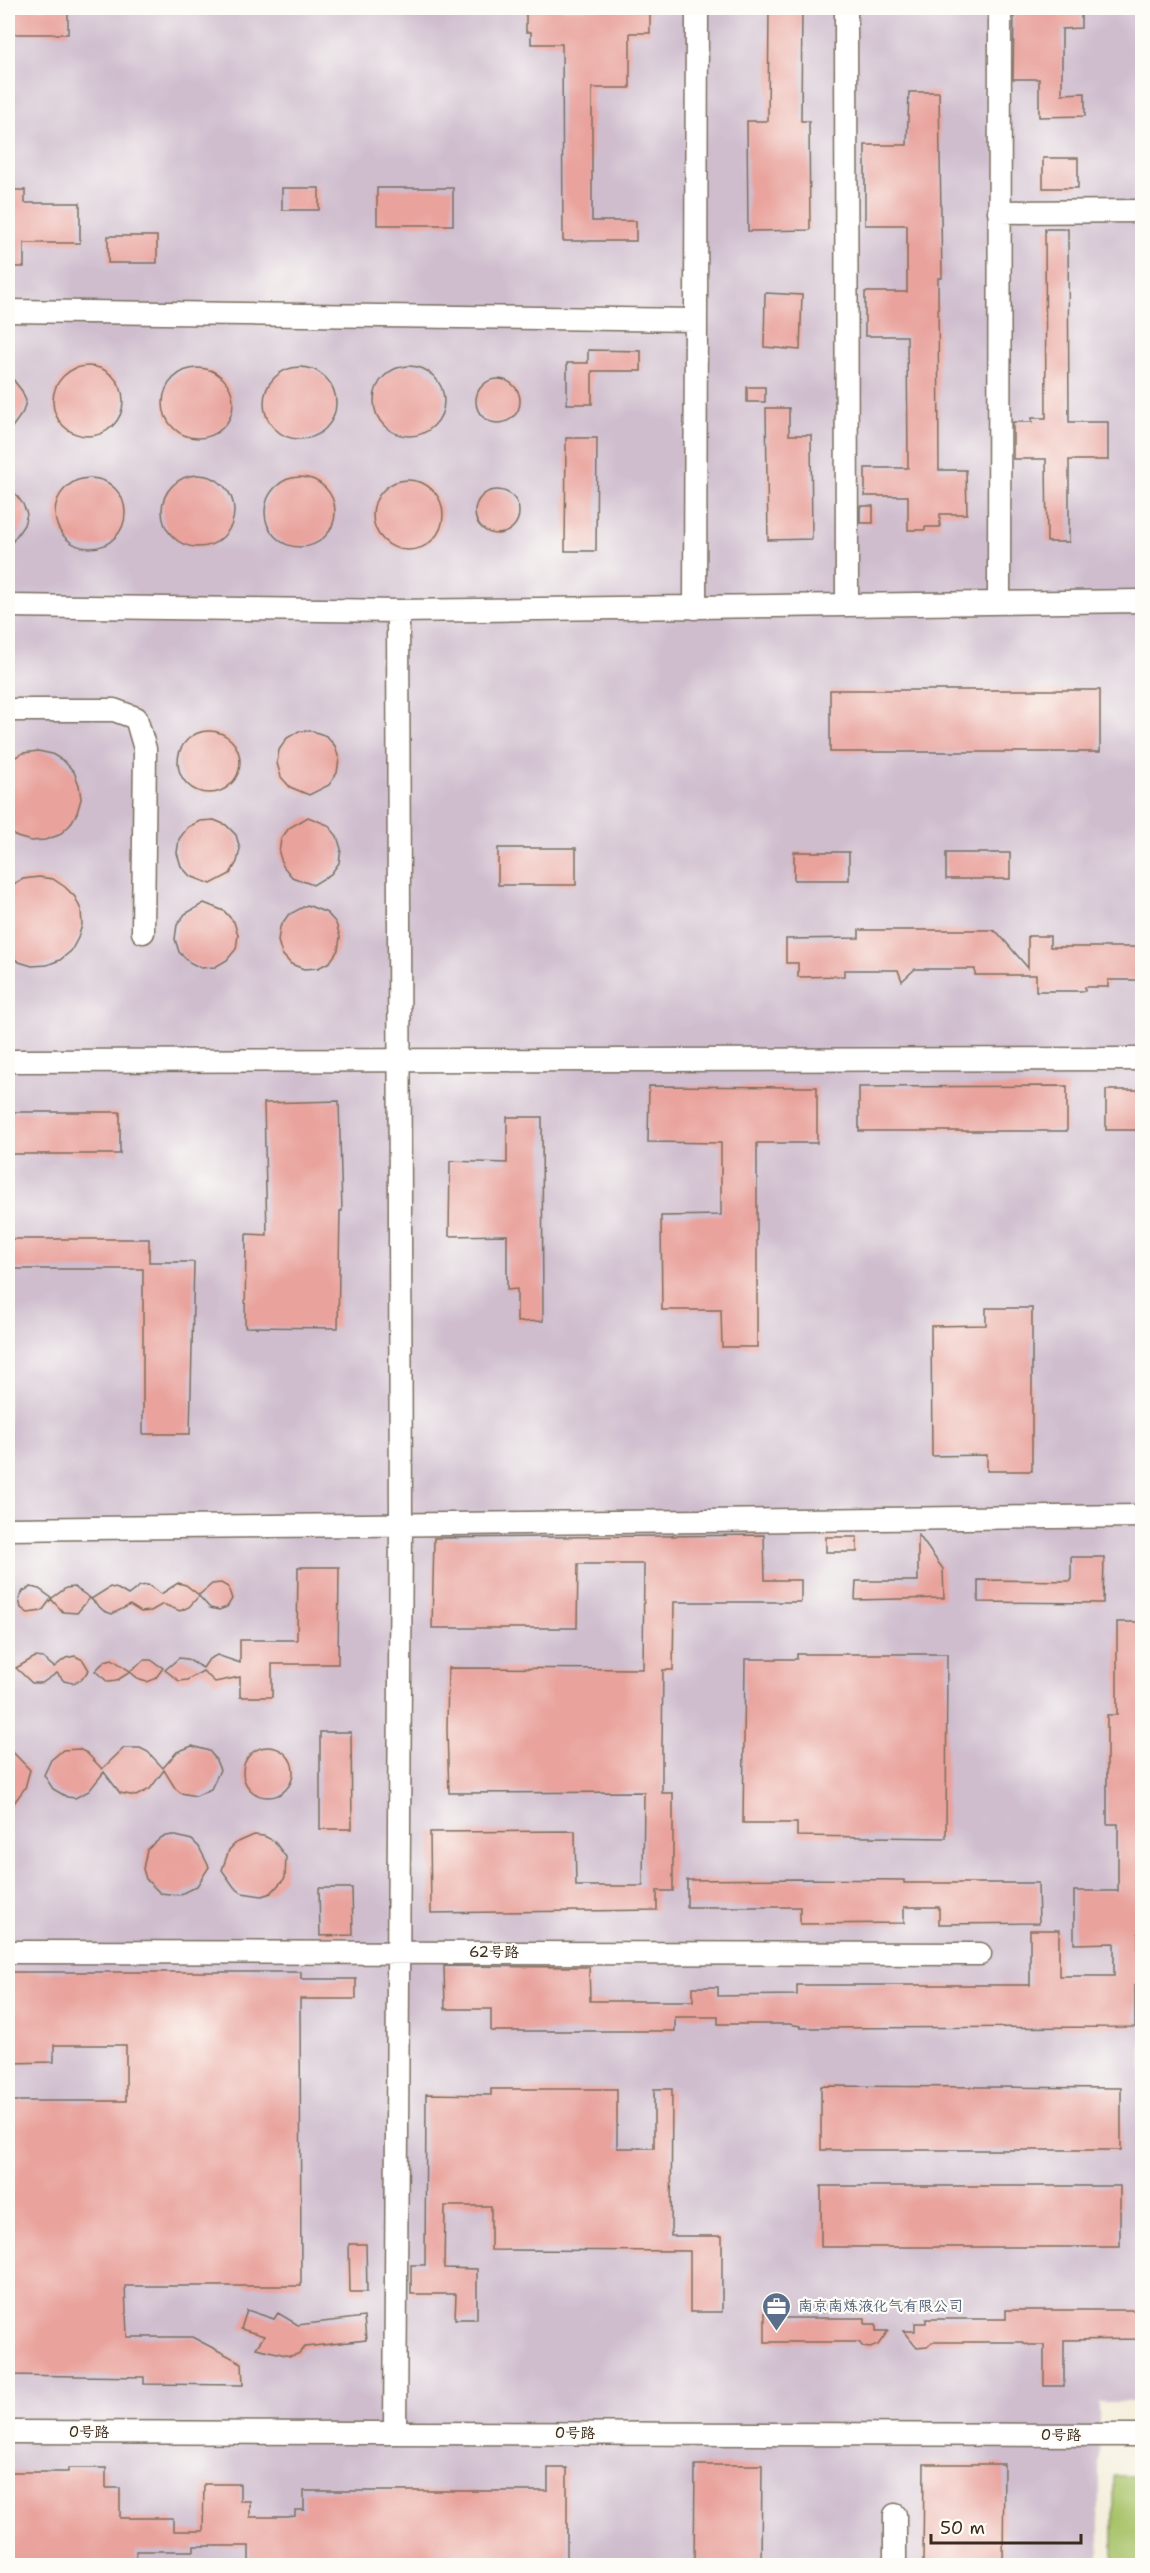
<svg xmlns="http://www.w3.org/2000/svg" width="1150" height="2573" font-family="'Shantell Sans','LXGW WenKai TC',sans-serif">
	<rect width="100%" height="100%" fill="#fdfcf7"/>
	<filter id="ink" filterUnits="userSpaceOnUse"><feTurbulence type="fractalNoise" baseFrequency=".0167" numOctaves="2"/><feDisplacementMap in="SourceGraphic" scale="12" xChannelSelector="R" yChannelSelector="G"/><feConvolveMatrix kernelMatrix="1 2 1 2 8 2 1 2 1" color-interpolation-filters="sRGB"/></filter>
	<filter id="wash" filterUnits="userSpaceOnUse"><feTurbulence type="fractalNoise" baseFrequency=".008" numOctaves="4" result="noise"/><feDisplacementMap in="SourceGraphic" scale="24" xChannelSelector="R" yChannelSelector="G"/><feGaussianBlur stdDeviation="1.35" result="paint"/><feColorMatrix in="noise" values="0 0 0 0 0 0 0 0 0 0 0 0 0 0 0 0 0 1.4 0 .05"/><feComposite in="paint" operator="in"/></filter>
	<g filter="url(#wash)">
		<rect width="100%" height="100%" fill="#f4efdc"/>
		<path fill="#cfbdce" d="M8,8h1134v2394h-43v163l-1091,1z"/>
		<path fill="#a7c369" stroke="#717644" stroke-width="1.5" d="M1113,2476h29v89h-29z"/>
		<g id="blocks">
			<path fill="#e9a29c" d="M8,8h60v26h-60z
				M526,8h124v25h-20v55h-38v133h44v20h-73l-1,-197h-31v-12h-5z
				M769,8h33l-1,113h8l1,109 -62,1 -1,-110h21z
				M1014,8h67v20l-19,1v65l23,-1v23l-46,1v-38h-26z
				M909,92h30l3,186h-4l1,192h27l1,44h-27v13h-15v3h-17v-34h-43v-28h43l-1,-132h-42v-44h42v-67h-42v-80h42z
				M1043,158h35v30h-35z
				M282,188h37v22h-37z
				M377,188h76v37h-76z
				M8,190h17v13h55v40h-56v24h-16z
				M1045,229h23l1,193h39v38h-39v82h-22l-1,-83h-33v-37h19v-4h14z
				M108,236h49v27h-49z
				M765,293l37,2 -2,55 -36,-3z
				M588,350l53,1v20h-49v33h-25v-41h21z
				M53 401a35 35 0 1 1 70 0a35 35 0 1 1-70 0Z
				M374 401a35 35 0 1 1 70 0a35 35 0 1 1-70 0Z
				M264 403a36 36 0 1 1 72 0a36 36 0 1 1-72 0Z
				M163 403a35 35 0 1 1 70 0a35 35 0 1 1-70 0Z
				M8,373l14,18 4,10 -3,11 -15,21z
				M476 401a22 22 0 1 1 44 0a22 22 0 1 1-44 0Z
				M747,387h18v15h-18z
				M766,408h23v27h22l1,104 -44,1z
				M566,438h31l-1,113h-31z
				M162 511a36 36 0 1 1 72 0a36 36 0 1 1-72 0Z
				M265 512a35 35 0 1 1 70 0a35 35 0 1 1-70 0Z
				M55 513a35 35 0 1 1 70 0a35 35 0 1 1-70 0Z
				M373 515a35 35 0 1 1 70 0a35 35 0 1 1-70 0Z
				M8,484l15,20 4,10 -3,11 -16,23z
				M475 512a22 22 0 1 1 44 0a22 22 0 1 1-44 0Z
				M860,506h13v17h-13z
				M830,690h270v62h-270z
				M299,731h14l13,5 9,10 4,13 -2,14 -8,12 -20,10 -19,-8 -9,-10 -4,-14 2,-13 8,-12z
				M178 762a31 31 0 1 1 62 0a31 31 0 1 1-62 0Z
				M38,751l14,3 12,7 10,11 5,13 2,14 -4,14 -7,12 -11,10 -14,5 -14,1 -14,-4 -9,-7v-69l15,-8z
				M308,817l20,8 9,11 4,13 -2,14 -8,11 -18,11 -21,-8 -9,-11 -4,-13 2,-14 8,-11z
				M214,820l12,5 10,10 4,14 -3,13 -7,12 -19,10 -21,-8 -9,-10 -4,-13 2,-14 9,-12 12,-6z
				M498,848h78v37h-78z
				M794,852h55v28h-55z
				M946,853h64v26h-64z
				M39,877l14,2 12,8 10,10 6,13 1,15 -4,13 -7,13 -11,9 -13,5 -15,1 -13,-4 -11,-7v-68l15,-8z
				M204,903l20,8 10,11 4,13 -2,14 -9,11 -12,7 -14,1 -12,-6 -10,-10 -4,-13 2,-14 8,-11z
				M307,905l20,8 9,10 4,14 -2,13 -8,12 -12,6 -14,1 -13,-5 -9,-10 -4,-13 2,-14 8,-12z
				M859,930h133l6,3 30,35v-32h22v11h93v33h-35v7h-23v4h-49v-16h-61v-6h-60l-13,12 -4,-11h-54v6l-46,1v-14h-12v-24l73,-1z
				M649,1086l168,1v56h-60v204h-35l-1,-37h-59l-1,-94 60,-1v-72l-73,-1z
				M1067,1086v45h-208v-44z
				M1106,1090h37v40h-37z
				M339,1101l3,110h-2l-2,117 -93,-1 1,-93 21,1 -3,-132z
				M8,1112h112v42h-112z
				M507,1117h35l1,204 -26,1v-33l-10,1v-55l-58,1 1,-75 57,2z
				M8,1239h141v23h45l-4,172h-47v-165h-135z
				M986,1308h46v163h-45v-16l-55,1 -1,-130 55,-1z
				M918,1534l25,35 1,29 -89,2 1,-19h62z
				M764,1535l1,45h36v22h-127l-1,68h-10l-1,77v46h11v98h-16v19l-226,3 -1,-81 145,-1 1,55h67l1,-94 -195,1 -2,-63 1,-62 195,1 1,-105h-66l-1,64h-145l2,-90z
				M826,1537h31v15h-31z
				M1071,1557h33l-1,46 -125,-1v-22l93,1z
				M298,1567h41l-1,97h-66v33h-32v-20l-25,5 -12,-11 -16,9 -8,1 -14,-11 14,-12 8,1 16,9 6,-9 8,-4 23,8v-23h57z
				M178,1583l8,2 13,10 13,-11 9,-1 7,4 4,12 -5,8 -8,3 -9,-2 -11,-12 -10,11 -9,4 -17,-7 -12,7 -10,1 -11,-7 -18,9 -8,-3 -13,-12 19,-12 8,2 10,6 12,-9 8,-1 13,9z
				M31,1587l8,2 13,9 14,-10 8,-1 16,11 -13,15 -14,-1 -12,-13 -9,12 -14,2 -7,-5 -2,-9 4,-8z
				M1117,1622h26v291h-3l-2,23v49h-3v42l-335,1v-2l-11,-2h-71v-7h-43v14h-184v-22h-46l-1,-43 145,1 1,34h103v-14h25v9l79,-1v-10h233v-55h29v46h55v-33l-40,1v-53h44v-67h-11v-109h10z
				M797,1654h150l-1,184 -149,-2v-13h-54l2,-164h52z
				M75,1656l8,4 6,10 -8,10 -8,3 -9,-2 -7,-8 -15,10h-10l-16,-15 19,-11 8,1 11,9 12,-9z
				M112,1659l18,12 14,-11h7l12,8 -8,11 -8,3 -7,-2 -10,-8 -14,9 -8,1 -13,-11 10,-10z
				M320,1732h31l1,97h-32z
				M192,1746l17,5 6,7 5,12 -9,19 -15,7 -15,-3 -6,-5 -11,-18 -14,19 -14,7 -16,-3 -16,-21 -15,19 -14,7 -8,-1 -14,-8 -9,-14 7,-15 12,-10 16,-1 8,4 15,16 22,-21h16l8,4 15,16 14,-16z
				M8,1747l22,23 -5,18 -17,23z
				M243 1772a25 25 0 1 1 50 0a25 25 0 1 1-50 0Z
				M172,1835l20,5 7,7 10,20 -12,19 -18,9 -19,-2 -14,-14 -3,-10 4,-19 15,-13z
				M254,1835l10,1 10,5 12,16 -1,21 -14,15 -9,3 -20,-3 -8,-6 -12,-17 7,-20 7,-7z
				M796,1879l108,1v3h134l1,40 -100,1v-17h-35v16l-104,1v-17h-113v-27z
				M319,1888h33l1,47 -33,1z
				M8,1972h293v7h55v20h-56l1,287h-176l2,51h65l50,26 1,22 -99,-1v-7l-136,-2v-274h118v-56h-72v17l-46,1z
				M821,2086l300,2v62h-300z
				M491,2089h126v59h37v-59h18l-1,147h51v76h-32v-61l-199,-1v-44h-46l-1,62 33,1v50h-22l1,-25h-45v-29h14l1,-171 65,1z
				M821,2186h299v61h-299z
				M349,2244h17l1,48h-17z
				M765,2308h20v10h80v6h11v7h12l-10,14 -8,3 -7,-1 -4,-5h-94z
				M247,2310l27,9 4,-6 20,12 66,-8 2,23 -61,7 -7,7 -8,2 -34,-8 8,-12 -23,-7z
				M1006,2310h137v29l-79,1v46h-20v-41h-15l-7,-3h-90l-5,5 -10,1 -14,-17h12v-8h11v-4h80z
				M924,2464h80l-1,101h-80z
				M695,2465h67l-1,100h-67z
				M68,2468h38v20h14v30h53v13h30l1,-47h36v17h10v16h37l8,-1v-6h9v-19h244v-23h19v97h-318v-19h-55v5h-58v14h-128v-69h3v-24h57z"/>
		</g>
	</g>
	<g filter="url(#ink)">
		<use href="#blocks" fill-opacity="0" stroke="#7c6f60" stroke-width="1.5"/>
		<g fill="none" stroke-linecap="round" stroke-linejoin="round">
			<defs>
				<path id="minor" d="M846,8l1,597
					M999,212l143,-1
					M8,311l688,9
					M999,603l1,-595
					M8,606l390,5 744,-10
					M695,608l2,-600
					M8,710h106l22,8 9,31 -2,183
					M8,1061l1134,-2
					M8,1529l1134,-13
					M8,1952l972,2
					M8,2432l1134,3
					M395,2433l6,-908 -3,-914
					M895,2515v51"/>
			</defs>
			<use href="#minor" stroke="#7c6f60" stroke-width="25"/>
			<use href="#minor" stroke="#fff" stroke-width="22"/>
		</g>
	</g>
	<defs>
		<symbol id="office-pin" viewBox="-11 -11 22 30"><path d="M0 17L-7.5 6A9.5 9.5 0 1 1 7.5 6Z" fill="#5c6f8a" stroke="#fdfcf7"/><path d="M-6-3h4V-5.5h4V-3h4V5H-6ZM-1-4.5V-3h2v-1.5ZM-6 0V1H6V0Z" fill="#fff"/></symbol>
	</defs>
	<g fill-rule="evenodd">
		<use href="#office-pin" x="760" y="2290" width="33" height="45"/>
	</g>
	<g text-anchor="middle" dominant-baseline="central" stroke-width="4.5" stroke-linejoin="round" paint-order="stroke">
		<g font-size="15" fill="#3b2a1e" stroke="#fdfcf7">
			<text x="494" y="1952">62号路</text>
			<text x="89" y="2432">0号路</text>
			<text x="575" y="2433">0号路</text>
			<text x="1061" y="2435">0号路</text>
		</g>
		<g font-size="15" fill="#4e5e75" stroke="#fdfcf7" text-anchor="start">
			<text x="798" y="2306">南京南炼液化气有限公司</text>
		</g>
	</g>
	<rect width="1150" height="2573" fill="none" stroke="#fdfcf7" stroke-width="30"/>
	<path d="M931 2534v9h150v-9" fill="none" stroke="#3b2a1e" stroke-width="3"/>
	<text x="940" y="2534" font-size="18" fill="#3b2a1e" stroke="#fdfcf7" stroke-width="4.5" paint-order="stroke">50 m</text>
</svg>
